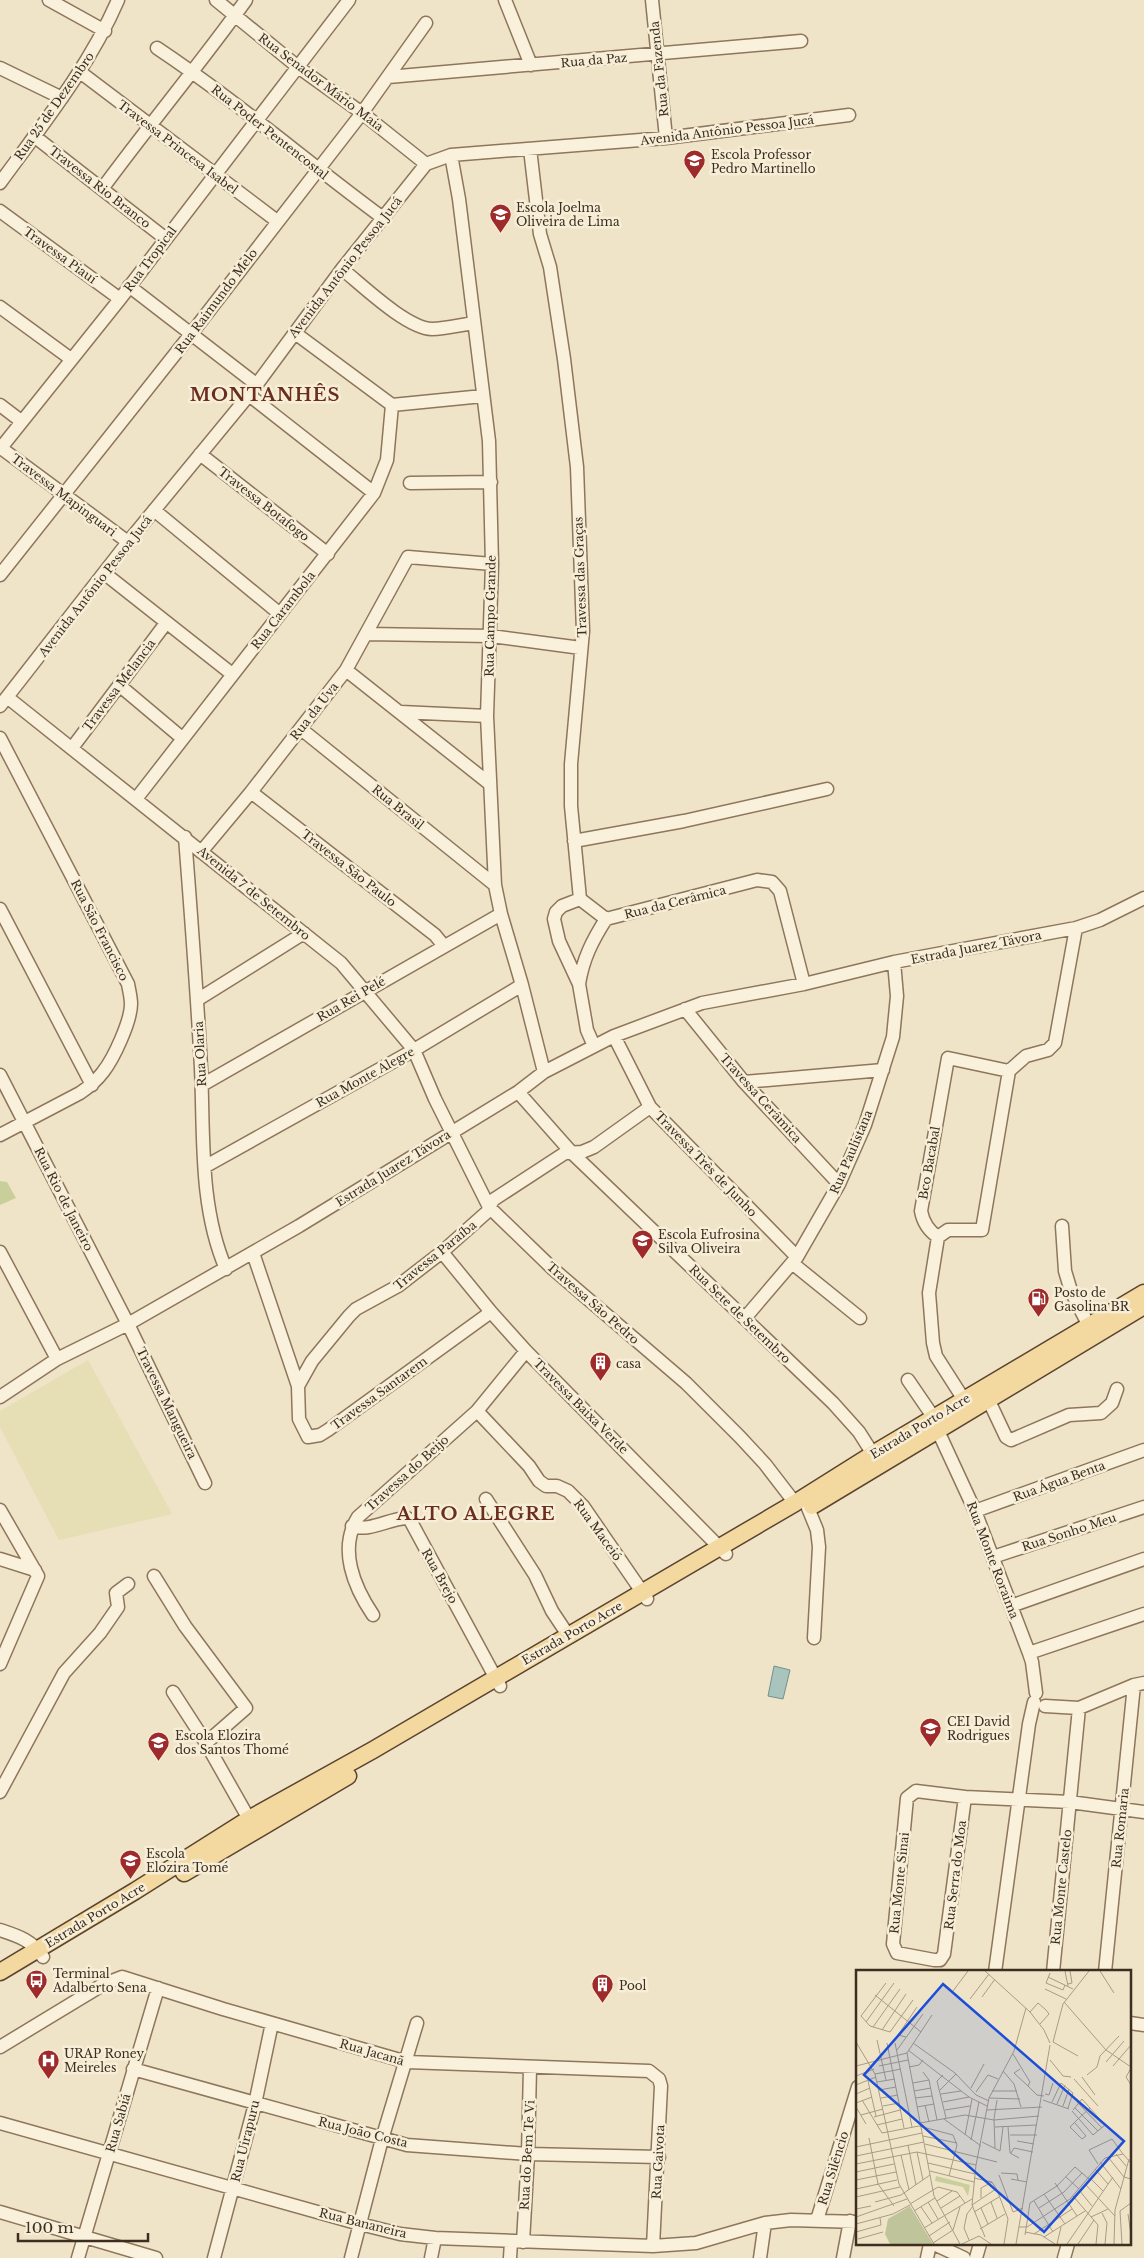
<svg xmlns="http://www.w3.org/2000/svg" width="1144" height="2258" font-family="'Libre Baskerville',serif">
	<rect width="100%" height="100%" fill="#f0e4c8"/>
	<path fill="#e6deb5" d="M88,1360l84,154 -113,26 -59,-113v-16z"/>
	<path fill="#c9cf9b" d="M0,1181l7,1 9,16 -16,7z"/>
	<path fill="#a9c4bc" stroke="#6f938a" d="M774,1666l16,4 -7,29 -15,-3z"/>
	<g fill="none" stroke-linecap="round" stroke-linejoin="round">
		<defs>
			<path id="minor" d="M49,0l56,31
				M216,0l82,67 64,46 64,51
				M505,0l26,65
				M652,0l14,138
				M157,48c78,52 150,114 226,170
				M0,68l62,30
				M80,72l197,149
				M388,77l413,-36
				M34,136l132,103
				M530,149l10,85 10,33 14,92 13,108 6,164 -12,133v42l9,93 -18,7 -6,6 -2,7 5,22 20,43 8,46 7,16
				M451,155l8,44 30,242 3,123 -5,152 8,169 6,29 21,71 22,87
				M0,183c43,-59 89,-116 118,-183
				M102,189c47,-64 98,-125 144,-189
				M0,211l120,88
				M342,269c20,16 64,59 90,60 13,0 28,-4 42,-6
				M129,286l127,98
				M0,307l71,52
				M295,333l97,72
				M249,395l125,98
				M0,405l21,16
				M392,405l91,-9
				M1,448l127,94
				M0,449l120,-150 229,-299
				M200,454l128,100
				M410,483l81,-1
				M154,510l126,104
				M104,573l128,101
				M0,575l191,-241 171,-221 64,-90
				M367,634l124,2 90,12
				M346,670l144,114
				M119,685l63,53
				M7,697l334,266 73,87 21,49 54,108 64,62 133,114 54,54 25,27 30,39
				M0,706l128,-164 121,-147 93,-126 84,-105 25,-9 215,-17 183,-23
				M401,712l86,4
				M301,729l194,156
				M0,738l128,246c1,6 3,13 3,20 0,17 -17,54 -28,68 -6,8 -14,15 -23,21l-80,42
				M72,748l94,-125
				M251,792l184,143 9,11
				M136,799l238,-306 13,-33 5,-55
				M185,837c6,77 12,154 16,231 3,66 -2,139 25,201
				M574,841l110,-20 143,-32
				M201,852l50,-60 95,-122 62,-113 84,7
				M580,899l26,20 151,-39 15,2 8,9 24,93
				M0,909l92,176
				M579,984c4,-25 13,-43 27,-65
				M197,1000l107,-67
				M685,1009l59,73 95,102
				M614,1036l36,71 147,150
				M1009,1071l-61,-13 -27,153c2,11 8,20 17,26l10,-7h34l27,-159 17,-15 22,-6 7,-7 21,-115
				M0,1075l128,249 77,159
				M744,1082l139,-12
				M202,1085l299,-171
				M518,1092l54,61 261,250 26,29 19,30
				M206,1166l208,-116 108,-65
				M1062,1226l3,45 6,20 18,35
				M938,1237l-9,56 4,50 3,13 32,50
				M0,1252l57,107
				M442,1252l49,60 35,39 200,203
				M253,1253l45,133 1,33 9,18 12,-2 8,-5 163,-118
				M792,1263l68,55
				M745,1318l52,-61 42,-73 26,-59 28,-88 4,-41 -3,-34
				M908,1380l26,38
				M298,1386l14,-25 37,-45 7,-7 42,-23 44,-34 45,-40 6,-12 72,-47 17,-1 12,-5 56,-40
				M0,1397l57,-38 71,-35 171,-98 219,-134 26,-20 70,-36 88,-33 102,-19 90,-22 182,-34 24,-8 44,-22
				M989,1401l17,36 5,3 58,-25 32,-2 11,-10 5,-14
				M477,1411l52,55 10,15 7,5h11l11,5 15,15 64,93
				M938,1431l37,80 54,142 3,9 4,31
				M486,1499l49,76 17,36 16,24
				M808,1508l9,22 2,17 -5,91
				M0,1510l38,66 -38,88
				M975,1511l169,-61
				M352,1526c19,6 35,-7 55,-8l3,2 90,166
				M993,1557l151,-50
				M0,1559l35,11
				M154,1576l31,50 61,82 -40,35
				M1011,1606l133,-47
				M373,1615c-19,-28 -35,-66 -15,-98l119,-106 49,-60
				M1029,1653l115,-39
				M173,1692l33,51 43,76
				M1045,1706l34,2 55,-23 10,-2
				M0,1792l64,-119 36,-40 18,-26 -2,-14 12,-9
				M965,1797l-21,157 -4,6h-6l-37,-7 -4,-9 14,-146 9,-7 49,6 105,5 74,10
				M0,1930c18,6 32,10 43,27
				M995,1972l34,-248 5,-22
				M1053,1972l26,-264
				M1105,1972l29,-287
				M1130,2023l14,2
				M0,2047l104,-63 18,-7 101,32 184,53 242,9 10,8 2,7 -8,160
				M133,2069l274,76 121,9 131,3
				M0,2123l360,101 40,10 35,4 218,8 43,-3 69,-20 26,-3 67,2
				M0,2212l156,46
				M817,2220l41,-133
				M523,2242l5,-88 2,-86
				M934,2244l30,14
				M78,2258l80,-270
				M214,2258l41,-154 17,-81
				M351,2258l31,-119 35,-116
				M431,2258l4,-20
				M510,2258l1,-16
				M760,2258l5,-35
				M843,2258l7,-37
				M927,2258l3,-14
				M976,2258l4,-14
				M1064,2258l4,-14"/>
			<path id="major" d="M812,1506l332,-200
				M184,1873l164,-97
				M0,1972l135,-81 114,-72 124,-69 422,-247 78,-49 271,-161"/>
		</defs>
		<use href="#minor" stroke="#8d765c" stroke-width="15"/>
		<use href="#major" stroke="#5b4430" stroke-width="19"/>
		<use href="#minor" stroke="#faf1dc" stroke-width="12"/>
		<use href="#major" stroke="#f3d9a0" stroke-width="16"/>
	</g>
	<defs>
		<symbol id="school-pin" viewBox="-11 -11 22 30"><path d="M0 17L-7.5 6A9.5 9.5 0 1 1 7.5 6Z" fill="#9e2a2b" stroke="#f7eed8"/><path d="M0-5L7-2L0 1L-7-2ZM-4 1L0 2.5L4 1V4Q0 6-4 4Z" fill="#fff"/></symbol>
		<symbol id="fuel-pin" viewBox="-11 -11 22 30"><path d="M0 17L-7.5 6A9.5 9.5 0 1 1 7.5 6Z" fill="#9e2a2b" stroke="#f7eed8"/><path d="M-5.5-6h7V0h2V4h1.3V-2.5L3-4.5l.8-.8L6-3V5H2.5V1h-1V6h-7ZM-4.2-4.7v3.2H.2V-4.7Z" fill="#fff"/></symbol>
		<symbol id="building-pin" viewBox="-11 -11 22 30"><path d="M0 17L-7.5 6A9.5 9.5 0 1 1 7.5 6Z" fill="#9e2a2b" stroke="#f7eed8"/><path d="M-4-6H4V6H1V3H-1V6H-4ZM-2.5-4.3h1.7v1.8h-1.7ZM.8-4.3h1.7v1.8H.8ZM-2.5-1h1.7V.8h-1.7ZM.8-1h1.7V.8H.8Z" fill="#fff"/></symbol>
		<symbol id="bus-pin" viewBox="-11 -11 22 30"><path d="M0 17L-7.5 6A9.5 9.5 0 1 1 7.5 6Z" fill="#9e2a2b" stroke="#f7eed8"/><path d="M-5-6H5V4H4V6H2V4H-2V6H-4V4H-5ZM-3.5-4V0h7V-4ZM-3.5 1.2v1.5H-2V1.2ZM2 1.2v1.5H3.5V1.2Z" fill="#fff"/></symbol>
		<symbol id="hospital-pin" viewBox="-11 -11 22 30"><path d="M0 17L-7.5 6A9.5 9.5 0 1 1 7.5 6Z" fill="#9e2a2b" stroke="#f7eed8"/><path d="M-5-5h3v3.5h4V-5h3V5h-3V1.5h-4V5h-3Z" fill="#fff"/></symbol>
	</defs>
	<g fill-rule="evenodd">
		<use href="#school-pin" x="682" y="148" width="25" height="34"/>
		<use href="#school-pin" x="488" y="202" width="25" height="34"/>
		<use href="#school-pin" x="630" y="1228" width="25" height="34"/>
		<use href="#fuel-pin" x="1026" y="1286" width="25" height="34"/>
		<use href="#building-pin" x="588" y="1350" width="25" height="34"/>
		<use href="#school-pin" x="918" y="1716" width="25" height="34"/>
		<use href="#school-pin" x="146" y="1730" width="25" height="34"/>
		<use href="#school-pin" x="118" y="1848" width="25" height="34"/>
		<use href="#bus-pin" x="24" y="1968" width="25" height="34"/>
		<use href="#building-pin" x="590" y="1972" width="25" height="34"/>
		<use href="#hospital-pin" x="36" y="2048" width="25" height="34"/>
	</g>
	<g text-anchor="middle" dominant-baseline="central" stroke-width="5" stroke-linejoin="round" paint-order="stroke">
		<g font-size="12" fill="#3d2e20" stroke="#f7eed8">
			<text transform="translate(594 60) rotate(-5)">Rua da Paz</text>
			<text transform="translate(659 69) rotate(-96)">Rua da Fazenda</text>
			<text transform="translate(321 82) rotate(37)">Rua Senador Mário Maia</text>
			<text transform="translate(54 106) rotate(-55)">Rua 25 de Dezembro</text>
			<text transform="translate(727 130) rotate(-7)">Avenida Antônio Pessoa Jucá</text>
			<text transform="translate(270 132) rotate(38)">Rua Poder Pentencostal</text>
			<text transform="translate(178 147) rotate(37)">Travessa Princesa Isabel</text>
			<text transform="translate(100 187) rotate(38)">Travessa Rio Branco</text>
			<text transform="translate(60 255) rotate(36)">Travessa Piauí</text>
			<text transform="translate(150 259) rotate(-53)">Rua Tropical</text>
			<text transform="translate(345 267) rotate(-52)">Avenida Antônio Pessoa Jucá</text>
			<text transform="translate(216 301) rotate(-53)">Rua Raimundo Melo</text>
			<text transform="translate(64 495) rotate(37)">Travessa Mapinguari</text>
			<text transform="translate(264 504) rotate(38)">Travessa Botafogo</text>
			<text transform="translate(580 577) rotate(-92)">Travessa das Graças</text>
			<text transform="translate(95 586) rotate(-52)">Avenida Antônio Pessoa Jucá</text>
			<text transform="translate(283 610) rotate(-52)">Rua Carambola</text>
			<text transform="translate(490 616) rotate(-89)">Rua Campo Grande</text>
			<text transform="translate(119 685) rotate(-53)">Travessa Melancia</text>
			<text transform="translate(314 711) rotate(-52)">Rua da Uva</text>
			<text transform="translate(398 807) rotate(39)">Rua Brasil</text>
			<text transform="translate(349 868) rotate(38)">Travessa São Paulo</text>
			<text transform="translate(254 893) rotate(39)">Avenida 7 de Setembro</text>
			<text transform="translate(675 902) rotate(-14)">Rua da Cerâmica</text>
			<text transform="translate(100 930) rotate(63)">Rua São Francisco</text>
			<text transform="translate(976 947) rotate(-11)">Estrada Juarez Távora</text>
			<text transform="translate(351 999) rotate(-30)">Rua Rei Pelé</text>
			<text transform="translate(200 1054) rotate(-93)">Rua Olaria</text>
			<text transform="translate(365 1077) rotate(-29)">Rua Monte Alegre</text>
			<text transform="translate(761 1098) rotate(48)">Travessa Cerâmica</text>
			<text transform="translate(851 1152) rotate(-67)">Rua Paulistana</text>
			<text transform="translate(929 1163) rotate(-80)">Bco Bacabal</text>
			<text transform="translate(706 1164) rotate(46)">Travessa Três de Junho</text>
			<text transform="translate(393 1168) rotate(-32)">Estrada Juarez Távora</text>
			<text transform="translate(64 1199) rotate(63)">Rua Rio de Janeiro</text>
			<text transform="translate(435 1255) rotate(-39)">Travessa Paraíba</text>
			<text transform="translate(593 1303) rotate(41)">Travessa São Pedro</text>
			<text transform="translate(740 1314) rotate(44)">Rua Sete de Setembro</text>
			<text transform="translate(379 1393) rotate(-36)">Travessa Santarem</text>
			<text transform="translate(167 1403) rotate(64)">Travessa Mangueira</text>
			<text transform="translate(581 1406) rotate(45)">Travessa Baixa Verde</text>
			<text transform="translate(920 1426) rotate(-31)">Estrada Porto Acre</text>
			<text transform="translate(407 1473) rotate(-42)">Travessa do Beijo</text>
			<text transform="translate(1059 1481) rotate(-20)">Rua Água Benta</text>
			<text transform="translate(598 1530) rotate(54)">Rua Maceió</text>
			<text transform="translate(1069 1532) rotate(-18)">Rua Sonho Meu</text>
			<text transform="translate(993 1560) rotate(69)">Rua Monte Roraima</text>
			<text transform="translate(440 1576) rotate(61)">Rua Brejo</text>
			<text transform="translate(572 1633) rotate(-30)">Estrada Porto Acre</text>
			<text transform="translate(1120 1828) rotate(-84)">Rua Romaria</text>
			<text transform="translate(955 1875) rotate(-83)">Rua Serra do Moa</text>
			<text transform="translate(899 1883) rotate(-84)">Rua Monte Sinai</text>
			<text transform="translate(1061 1887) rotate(-84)">Rua Monte Castelo</text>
			<text transform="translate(95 1915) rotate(-31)">Estrada Porto Acre</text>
			<text transform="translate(372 2052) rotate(16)">Rua Jacanã</text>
			<text transform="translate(118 2123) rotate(-74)">Rua Sabiá</text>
			<text transform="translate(363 2132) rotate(14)">Rua João Costa</text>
			<text transform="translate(245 2141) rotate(-76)">Rua Uirapuru</text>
			<text transform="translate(527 2155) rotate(-87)">Rua do Bem Te Vi</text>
			<text transform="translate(658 2162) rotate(-87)">Rua Gaivota</text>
			<text transform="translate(833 2168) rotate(-73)">Rua Silêncio</text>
			<text transform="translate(363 2223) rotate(14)">Rua Bananeira</text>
		</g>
		<g font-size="12" fill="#3d2e20" stroke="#f7eed8" text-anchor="start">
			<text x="711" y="154">Escola Professor<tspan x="711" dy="14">Pedro Martinello</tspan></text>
			<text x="516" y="207">Escola Joelma<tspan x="516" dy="14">Oliveira de Lima</tspan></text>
			<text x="658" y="1234">Escola Eufrosina<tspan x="658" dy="14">Silva Oliveira</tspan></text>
			<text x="1054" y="1292">Posto de<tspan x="1054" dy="14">Gasolina BR</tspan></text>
			<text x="616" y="1363">casa</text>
			<text x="947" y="1721">CEI David<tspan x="947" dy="14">Rodrigues</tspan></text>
			<text x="175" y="1735">Escola Elozira<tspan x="175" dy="14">dos Santos Thomé</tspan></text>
			<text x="146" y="1853">Escola<tspan x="146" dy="14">Elozira Tomé</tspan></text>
			<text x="53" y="1973">Terminal<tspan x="53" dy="14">Adalberto Sena</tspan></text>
			<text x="619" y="1985">Pool</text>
			<text x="64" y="2053">URAP Roney<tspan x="64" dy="14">Meireles</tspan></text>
		</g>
		<g font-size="18" font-weight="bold" letter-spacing="1" fill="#6b2e1e" stroke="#f7eed8">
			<text x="265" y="395">MONTANHÊS</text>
			<text x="476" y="1514">ALTO ALEGRE</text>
		</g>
	</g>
	<g transform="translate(856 1970)">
		<rect width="275" height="275" fill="#f0e4c8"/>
		<path d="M80,206l34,9 -2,11 -5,-9 -28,-6z" fill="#c9cf9b"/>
		<path d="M54,236l23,38h-43l-5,-10 3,-15z" fill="#bfc49a"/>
		<path fill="none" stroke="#a89b85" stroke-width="1" d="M129,1l45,41 14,18 6,13M209,1l3,15M244,1l14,22M194,3l-4,10 17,7 2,-5M192,7l25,12M30,13l-25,33 9,10 20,6 23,-32M212,14l4,-1 -2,-12M189,19l21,10M97,21l15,-20M19,25l46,37M126,27l13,-18M114,29l19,-25M208,32l42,48 25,17M174,42l8,-9 8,7 3,4 -9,10M76,45l-25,38 27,143 26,48M10,52l28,-39M17,57l27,-38M26,60l24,-36M50,67l-8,-2 19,-28M21,70l9,40M0,72l19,32 24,110 35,60M197,72l25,14M197,72l10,-38 26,-33M31,73l17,85M39,73l17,84M57,73l42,30 21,22 13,6M41,80l26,-36M52,80l61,47 18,9M157,84l17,28 -2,4 -14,-13 6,-4M194,90l13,16 8,1M250,92l18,-21M0,96l51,-13M23,96l29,-6M257,96l18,-21M53,97l10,-2 4,-5M275,98l-5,9 5,8M147,101l11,13 7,23M67,102l6,8 8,40M19,104l26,-5M87,105l-6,6 9,37M231,105l10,-8 3,-11 19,-20M0,106l18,-7M226,107l13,18M218,109l24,27M12,111l8,35M21,112l18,-3M57,113l16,-3M0,115l20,-8M172,116l9,9 7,1M115,118l13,-24M23,120l17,-3M84,120l16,-16M58,121l17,-3M136,121h25M120,122l12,-17 10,4M0,124l14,-6M85,124l20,-3M189,124l4,1 4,-12M25,128l17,-3M59,128l17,-2M133,128l31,1M6,130l20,33 37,-7 34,9 4,10 -8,31M187,130l26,9M87,132l26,-5M196,132l9,-19 12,10 -5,15M221,132l25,26M0,133l16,-6M201,134l8,-19M69,135l4,17M27,136l16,-3M207,136l6,-17M0,137l10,17M61,137l17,-3M219,138l23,23M89,140l25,-4M131,140l55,-3M216,141l21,24 12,-10 -23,-26 -9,11M5,145l22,-6M18,147l26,-7M88,149l37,27M64,153l45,-8 29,5 45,-4M219,153l11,13 -4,3 -12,-12 8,-8 12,-11M21,155l25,-6M139,157l42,-2M152,157l2,26 9,5M109,165l7,-36M154,165h27M67,166l34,7M13,168l9,46 16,22M115,170l8,-38M161,171l17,3M126,172l18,9 3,-24M69,174l72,18M52,175l8,40M0,177l66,-14M139,178l-1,-29 3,-19M61,182l6,28M155,183l3,-5 19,4M260,184l10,12M45,185l8,35M0,186l68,-14M252,187l16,20 7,2M244,192l21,27M72,193l47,11M0,194l61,-12 59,13M242,194l-9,-14 23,-11 11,15M239,199l13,15M74,201l44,11M0,202l38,-8M145,203l16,1 1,6M143,205l14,37 10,-4M210,207l13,12M118,208l18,4 5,8 11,29 -4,25M234,208l13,13M155,209l16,3M0,210l40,-8M199,213l22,33M229,214l30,32M0,219l41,-9M223,220l13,16M188,224l21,30M217,226l25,29 -2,19M0,227l44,-10M125,228v-10l11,-6M81,231l15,-10M178,231l19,31M19,232l26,-7 29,-20M72,232l10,17M135,232l6,16M54,234l28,-17 19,5 8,11M116,235l24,-16M65,237l11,16M85,238l19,-12M125,238l7,16M183,238l25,-16 18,-19M0,239l15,-3M58,241l21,-13M118,242l25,-15M246,243l5,10 -2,21M272,244l3,21M0,247l51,-18M235,247l17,-8M0,254l37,-10 17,-9M163,257h8l43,-28 35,-41 18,-4 8,9M68,258l48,-29M124,259l25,-15M0,262l25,-7 -1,-7M169,262l16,3 14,9M178,264l38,-25M169,265l5,-32 27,-17 18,-19 14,12M73,266l21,-14M129,267l-13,-32 4,-40 13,-67 25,-47 12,-43M188,267l41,-26M2,269l25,-7M113,270l-5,-12 3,-14 6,-8M77,273l20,-13 7,-23M106,274l17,-8 12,8M160,274l34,-199M201,274l4,-17M211,274l46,-67M222,274l16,-24M258,274l1,-34 14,-51M266,274l-2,-33 11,-8"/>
		<path fill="#1d4ed8" fill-opacity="0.15" stroke="#1d4ed8" stroke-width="2.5" d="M87,14l181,157 -80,91 -180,-157z"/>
		<rect width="275" height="275" fill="none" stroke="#3d2e20" stroke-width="2.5"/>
	</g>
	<path d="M18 2233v8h130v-8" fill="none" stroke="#3d2e20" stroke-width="2.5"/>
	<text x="25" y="2233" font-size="15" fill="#3d2e20" stroke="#f7eed8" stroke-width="4" paint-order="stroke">100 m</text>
</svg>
